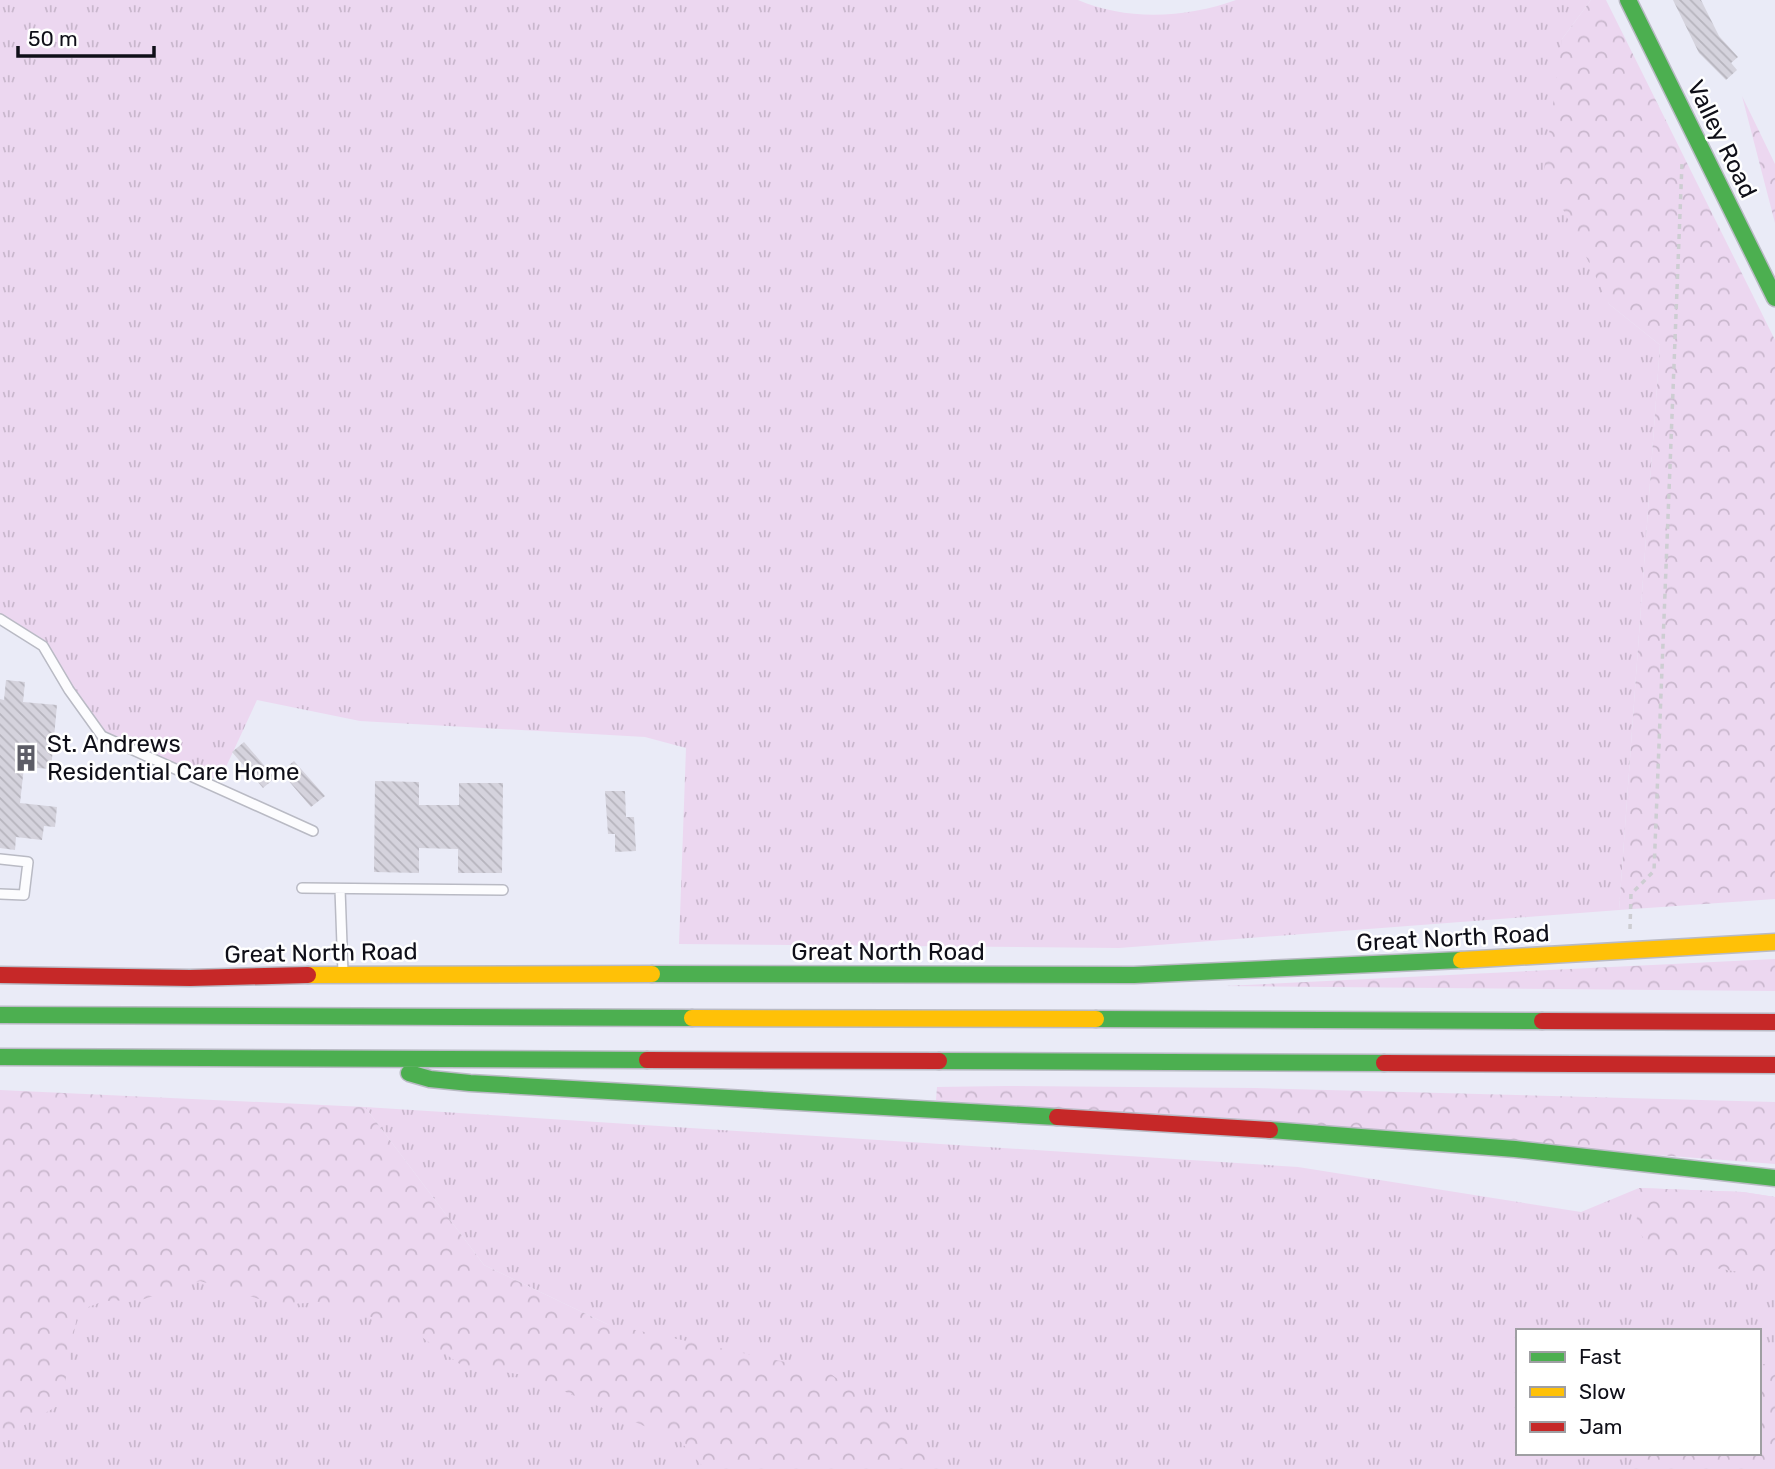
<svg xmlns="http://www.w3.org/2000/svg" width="1775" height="1469" font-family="Rubik,sans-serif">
	<defs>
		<pattern id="grass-tufts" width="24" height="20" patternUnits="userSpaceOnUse" patternTransform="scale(1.75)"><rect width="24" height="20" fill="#ecd7f0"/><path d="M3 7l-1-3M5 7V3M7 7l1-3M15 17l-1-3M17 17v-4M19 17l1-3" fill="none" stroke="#c9b7cd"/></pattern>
		<pattern id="forest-crowns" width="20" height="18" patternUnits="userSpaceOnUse" patternTransform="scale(1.75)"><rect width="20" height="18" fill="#ecd7f0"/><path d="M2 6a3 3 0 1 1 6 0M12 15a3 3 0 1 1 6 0" fill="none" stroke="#c9b7cd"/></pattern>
		<pattern id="building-back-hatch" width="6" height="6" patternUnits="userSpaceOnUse" patternTransform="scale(1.75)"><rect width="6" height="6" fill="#d5d3dd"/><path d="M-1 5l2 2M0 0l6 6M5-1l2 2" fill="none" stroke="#b6b4bd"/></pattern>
	</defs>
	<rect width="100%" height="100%" fill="#eaebf7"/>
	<path fill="url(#grass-tufts)" fill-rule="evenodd" d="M0,0h1078c48,21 109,18 158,0h355l-29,39 47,265 51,41 -41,565 -500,38 -440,-4 7,-196 -41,-11 -285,-16 -103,-21 -37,80 -118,-44 -59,-90 -43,-27z
		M365,1107l933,60 283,45 58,-24 104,4 32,5v272h-824l-344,-145 -123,-59zM1518,1331h241v122h-241z
		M150,1239l432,109 211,121h-793v-176z"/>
	<path fill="url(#forest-crowns)" d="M1591,0h15l169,340v559l-156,11 41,-565 -51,-41 -65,-134 18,-131z
		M1742,96l33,68v59z
		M1775,959v32l-550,-5z
		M1005,1086l250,2 520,14v62l-839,-64 1,-13z
		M0,1090l365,17 119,158 123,59 220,47 128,98h-250l-24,-27 -152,-66 -68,-11 -52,-37 -89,-26 -41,3 -79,-24 -59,19 -37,1 -26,10 -17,93 -61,35z
		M1639,1188l104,4 32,5v81l-114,-19 -25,-30z
		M1775,1362v107h-143l7,-16h120v-88z"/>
	<path fill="url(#building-back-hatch)" d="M1673,0h28l18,36 19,21 -7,6 6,7 -11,10 -27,-27z
		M6,680l19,2 -2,20 34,3 -6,64 -27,-2 -4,36 37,4 -2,20 -11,-1 -2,14 -26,-3 -1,13 -15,-2v-149l4,1z
		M244,742l31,36 -12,10 -31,-36z
		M294,761l31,35 -14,11 -30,-35z
		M375,781l44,1v23h40v-22h44l-1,90h-44v-24l-39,-1v25l-45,-1z
		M605,791h20l1,26h8l2,34 -21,1v-18h-7z"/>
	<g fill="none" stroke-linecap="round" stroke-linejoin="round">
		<defs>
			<path id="lane" d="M0,619l43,27 26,44 33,46 211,95
				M0,859l28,3 -4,33 -24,-1
				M302,888l201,2
				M340,889l3,84"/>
			<path id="fast" d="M1628,0l147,298
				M652,974l482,1 327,-15
				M0,1015l692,3
				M1096,1019l446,2
				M0,1057l647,3
				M939,1061l445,2
				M409,1073l21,6 40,4 587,34
				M1270,1130l245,19 260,29"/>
			<path id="slow" d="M1461,960l314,-18
				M308,975l344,-1
				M692,1018l404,1"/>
			<path id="jam" d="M0,975l190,3 118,-3
				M1542,1021l233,1
				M647,1060l292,1
				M1384,1063l391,2
				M1057,1117l213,13"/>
		</defs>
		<use href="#lane" stroke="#b9bac4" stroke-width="12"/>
		<use href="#fast" stroke="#b9bac4" stroke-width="19"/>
		<use href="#slow" stroke="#b9bac4" stroke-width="19"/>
		<use href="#jam" stroke="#b9bac4" stroke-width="19"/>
		<path stroke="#cdcdd2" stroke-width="3.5" stroke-dasharray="5 5" stroke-linecap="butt" d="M1630,929l1,-35 23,-23 28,-708"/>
		<use href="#lane" stroke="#fcfcfe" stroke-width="9"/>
		<use href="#fast" stroke="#4caf50" stroke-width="16"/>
		<use href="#slow" stroke="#ffc107" stroke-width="16"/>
		<use href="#jam" stroke="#c62828" stroke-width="16"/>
	</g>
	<defs>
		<symbol id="building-bare" viewBox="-9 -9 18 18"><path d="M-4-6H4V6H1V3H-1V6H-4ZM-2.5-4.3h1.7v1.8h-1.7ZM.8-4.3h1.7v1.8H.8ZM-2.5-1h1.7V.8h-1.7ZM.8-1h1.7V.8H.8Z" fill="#5c5c66" stroke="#fff" stroke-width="2.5" paint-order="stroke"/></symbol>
	</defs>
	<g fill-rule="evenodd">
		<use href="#building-bare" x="7" y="739" width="38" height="38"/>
	</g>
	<g text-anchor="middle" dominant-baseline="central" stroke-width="5" stroke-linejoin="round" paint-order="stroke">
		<g font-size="24" fill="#0f0f18" stroke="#fff">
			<text transform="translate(1722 139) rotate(64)">Valley Road</text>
			<text transform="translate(1453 938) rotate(-3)">Great North Road</text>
			<text x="888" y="952">Great North Road</text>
			<text transform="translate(321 953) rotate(-1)">Great North Road</text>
		</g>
		<g font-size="24" fill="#0f0f18" stroke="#fff" text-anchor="start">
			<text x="47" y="744">St. Andrews<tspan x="47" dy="28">Residential Care Home</tspan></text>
		</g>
	</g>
	<rect x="1516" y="1329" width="245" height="126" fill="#ffffff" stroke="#9f9fa3" stroke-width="2"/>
	<rect x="1530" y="1352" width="35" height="10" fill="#4caf50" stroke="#9f9fa3" stroke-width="2"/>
	<text x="1579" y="1364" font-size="21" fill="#0f0f18">Fast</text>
	<rect x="1530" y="1387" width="35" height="10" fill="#ffc107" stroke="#9f9fa3" stroke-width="2"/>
	<text x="1579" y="1399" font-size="21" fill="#0f0f18">Slow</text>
	<rect x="1530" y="1422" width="35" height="10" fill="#c62828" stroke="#9f9fa3" stroke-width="2"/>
	<text x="1579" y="1434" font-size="21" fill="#0f0f18">Jam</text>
	<path d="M18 46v10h136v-10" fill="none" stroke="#0f0f18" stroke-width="3.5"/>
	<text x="28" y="46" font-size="21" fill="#0f0f18" stroke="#ffffff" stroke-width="5" paint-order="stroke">50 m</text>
</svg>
